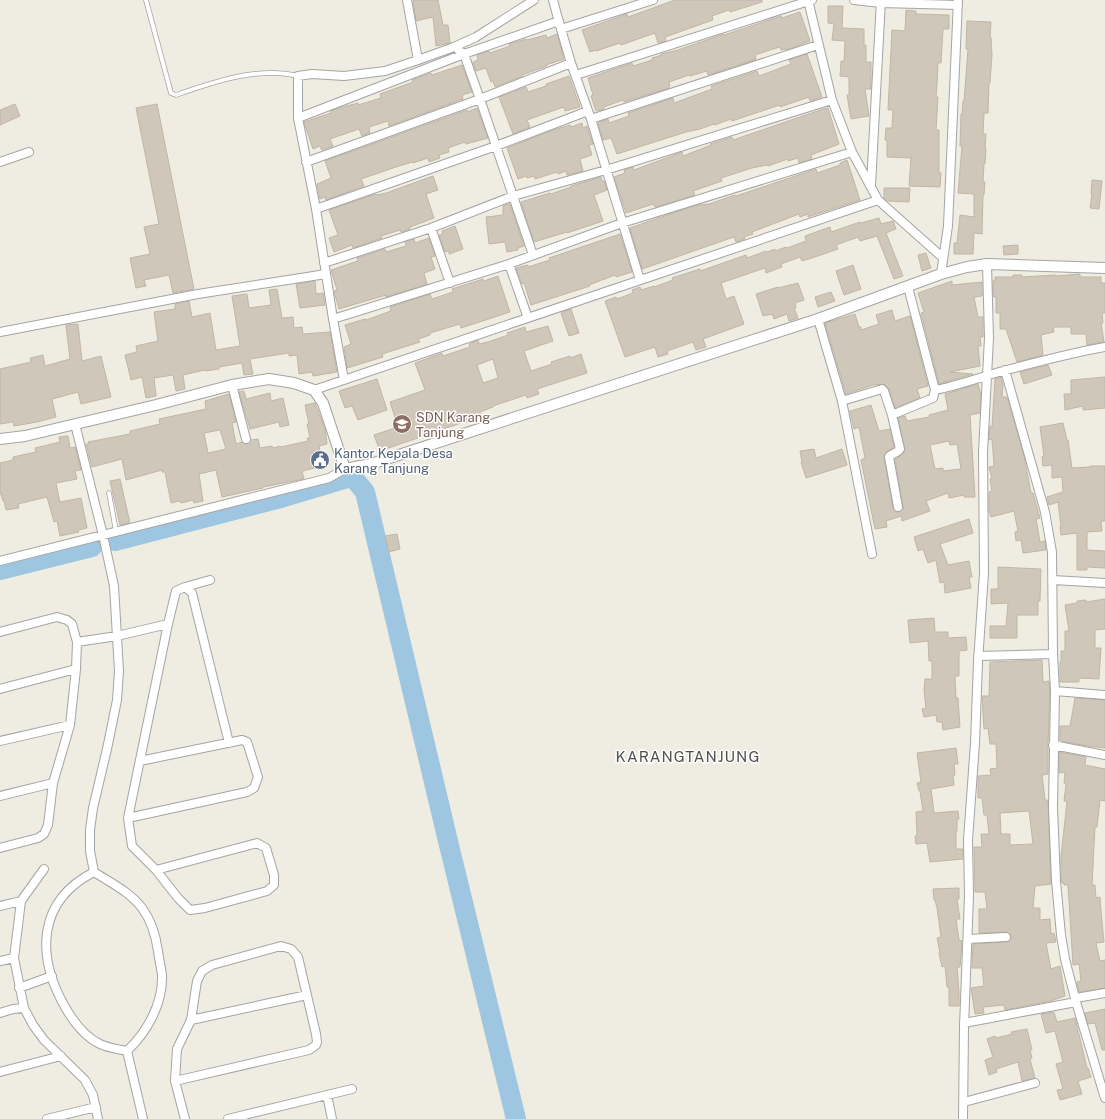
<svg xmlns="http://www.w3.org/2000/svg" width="1105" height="1119" font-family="'Public Sans',sans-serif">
	<rect width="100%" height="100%" fill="#efede1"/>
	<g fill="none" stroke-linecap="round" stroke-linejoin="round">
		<path stroke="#9ec6e0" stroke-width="20" d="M115,541l166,-43 70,-21 5,4 9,11 82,345 69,282
			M0,570l92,-23"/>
	</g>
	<path fill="#cfc7ba" stroke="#c2b6a3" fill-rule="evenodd" d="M413,0h25l5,25h5l2,18 -14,3 -3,-29 -17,4z
		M675,0h87v2l-32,10 -1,-2 -17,6 1,4 -48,17 1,4 -8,2 -3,-10 -34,12 -1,-2 -24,8v-1l-6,2 -8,-22 45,-16 1,3z
		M828,6h15l-1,22 22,1v16h2v17h5v27h-6l4,27 -18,3 -4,-24h2v-18l-9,-1 1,-15h3l1,-20 -13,-1 2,-16 -6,-1z
		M906,10l10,1v3l33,1v14h-6l-2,34h-3l-1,22 -1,12h2l-2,33h3v43h2l-1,14 -31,-1 2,-28 -24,-1v-17h-2l1,-12h6l1,-18h-5l4,-80 13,1z
		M800,12l10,29 -24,9 -1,-1 -4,1 -1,-3 -7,2 -18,6 1,4 -2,1 -46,15 -1,-4 -17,5 -1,-1 -20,7 1,4 -1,1v1l-45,14 -1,-2 -19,7v2l-8,2 -5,-15 2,-1 -5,-17 44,-15 1,3 19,-6v-2l10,-3 -1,-1 17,-4 31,-11 15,-5v1l57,-19 1,2z
		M967,21l24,1 -1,15h1l1,18 -2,28h-1l-1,30h-4l-1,21h3l-1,15h1l-1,15h-1l-1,18h2l-1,13h-1l-1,39 -8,-1 -1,21h-19v-11h3l3,-28 14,2v-23l-16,-1 4,-47h-2l1,-32h1l1,-13h1l4,-52h-2z
		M557,34l7,25 -18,6 1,1 -25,9 1,1 -28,11 -2,-6 -2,1 -5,-14 -10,3 -3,-9 5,-2 -1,-5 12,-4 1,2 20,-7 -1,-2 17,-5 1,1 19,-5 1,3z
		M807,54l15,43 -12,4 -1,-4 -29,10v-2l-48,16 -1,-2 -16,6 -1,-1 -14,5 -14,3 -69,22 -6,-16 -8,2 -5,-17 2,-1 8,-3 1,4 20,-7 -1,-3 45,-15 1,5 38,-14 -1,-3 46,-15 2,5 32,-12 -2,-4z
		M462,65l10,27 -10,3 1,4 -74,27 -1,-5 -19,6 1,6 -8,3 -3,-7 -29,10 3,7 -11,4 -2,-4 -7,3 -9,-27 27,-9v-2l8,-3 19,-5v2l23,-7 -1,-4 33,-12 -1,-2 19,-7 1,2z
		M569,76l11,31 -15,4 -1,-4 -37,13 3,7 -17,7 -14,-37 27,-10 2,5 18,-6v-2z
		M15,104l5,12 -20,9v-15z
		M157,104l37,185 -21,4 -4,-18 -25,5 2,6 -10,2 -6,-30 20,-4 -6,-27 15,-3 -23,-116z
		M477,108l11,30 -22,6 -1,-2 -17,6 1,4 -10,3 1,3 -11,4 -1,-4 -15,5v-1l-14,4 -38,13 3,7 -38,14 -1,-3 -5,2 -3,-15 14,-6 -6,-17 142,-51v2z
		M826,108v1l2,-1 11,36 -28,11 1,4 -13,4 -1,-5 -10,3v-2l-20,7 -1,-1 -15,3 -31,10 1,3 -29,10 2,4 -40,12 -2,-3 -27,9 -12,-36 11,-4 -1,-3 9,-3 1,3 48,-18 1,4 28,-11 -1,-1 22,-7 1,3z
		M582,123l1,5 4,-2 6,18 -4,1 3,10 -12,4 3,12 -16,4 -1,-4 -8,3 -1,-2 -22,7 -1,-3 -7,2 -1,-2 -8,3 -11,-31 46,-18 17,-5 1,2z
		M847,160l13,40 -52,17v-3l-8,3 -1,-3 -47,18 1,2 -9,3 1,2 -9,3 -2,-5 -92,32 -12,-41 28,-10 40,-13 11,-1 26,-9 1,1 80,-27 1,4 23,-8v-2z
		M433,176l5,14 -12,4 8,24 -24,9v2l-9,3 -1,-2 -19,6 1,2 -29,10 -1,-3 -18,7 -5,-14 9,-3 -9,-25 47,-16 1,1 9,-2z
		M601,177l1,4h2l3,9 -13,5 9,26 -36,12v-1l-33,10 -13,-40 29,-9 1,1 20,-7v-1z
		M1092,180l10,1 -3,28 -9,-1 2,-14h-1z
		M884,188h26l-1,14 -21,-1 -4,-3z
		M508,204h2l14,42 -6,2v2l-11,2 -2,-10 -16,2 -3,-27 17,-2v-9z
		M879,218l2,6 12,-3 3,8 -10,4 17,43 -9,3 -17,-43 -17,5 -2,-4 -22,8 2,4 -26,9 -10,3 -2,-4 -19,7 1,3 -16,6 -1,-5 -44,15 5,16 8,-3 10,28 -41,15 3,8 -10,3 -3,-8 -26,9 1,3 -10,3 -3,-10 -30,10 -20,-56 11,-4 1,2 16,-6 -1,-3 8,-3 1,3 13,-4v1l19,-7 -1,-2 28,-9v2l46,-16 1,3 19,-7 1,1 8,-3v2l11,-4 1,1 19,-7 -1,-5 25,-9 1,5 29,-10 1,1z
		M455,226l8,23 -14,5v-3l-4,1 -6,-17 4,-1 -1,-3z
		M620,234l12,38 -16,5 -1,-2 -26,10 1,1 -59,19 -7,-22 -2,1 -6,-16 12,-3v2l22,-7 -1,-2z
		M429,238l6,18 -4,1 4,12 -11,4 3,11 -41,13v-2l-47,14 -5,-18 3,-1 -6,-20 27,-9 -1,-3 28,-9 1,3 20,-6 -1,-4 9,-3 1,4z
		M1018,245v9l-14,1 -1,-9z
		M926,253l5,15 -9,3 -4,-16z
		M853,265l8,24 -17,6 -8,-24z
		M1080,274v3h21v6h4v30h-3l1,10h-2l3,19 -17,3 -1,-11h-15v-7h-18l1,5 -13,3 2,20 -26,7 -11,-33h-6v-16h-4v-16h-2l-1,-2v-14l2,-1v-3h18v-2h9v2l34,-2v1z
		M498,276l12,36 -49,16 -1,-4 -30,9v2l-12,4 2,3 -38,12 1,3 -36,11 -3,-21 7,-3 -6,-19 20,-6 1,1 25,-9 -1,-4 40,-13 2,5 21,-7 -1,-3 31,-10 1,2z
		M315,281l1,13 7,-1 2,12 -25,3 -4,-24z
		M952,281v4l30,-3v14l-8,1 4,20h5v20h-3l1,9h-3l2,20 -30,6 23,2 -34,10 -18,-71 3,-1 -6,-19z
		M798,283l6,17 -9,3 1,5h-2l4,10 -9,3 -2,-7 -13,5 -2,-5 -9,2 -7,-22 22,-7v1z
		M277,289l5,29 11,-1 1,11 8,-1 1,7 27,-2 7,40 -24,4 -1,-4 -13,2 -2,-19 -8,1v-3l-39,6 3,15 -9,1 -2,-12 -23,4v2l-14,2v-1l-22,5 2,14 -9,2 -3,-16 -19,3 2,18 -10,2 -4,-21 -11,3 -6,-25 12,-3 -1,-6 22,-5 -4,-29 21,-3v-5l14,-3 3,16 18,-4 6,37 24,-4 -8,-50 15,-2 2,14 22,-3 -2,-15z
		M831,292l4,9 -17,6 -3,-10z
		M571,309l8,24 -10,3 -8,-23z
		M892,310l3,11 15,-5 18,70 -11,3 3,9 -25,10 -6,-19 -5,-5 -11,1 -27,9 -21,-71 30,-9 4,13h2v3l18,-6 -3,-9z
		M78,324l4,37 19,-5 10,41 -30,7 -3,-12 -26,7 4,18 -19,5 -23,4 -1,-4 -13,2v-55l31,-7 -1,-4 13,-3 2,11 25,-7 -4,-34z
		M548,326l5,15 -29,10 7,20 21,-7 -1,-2 19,-6 1,2 10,-4 6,19 -50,16 2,5 -12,4 -1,-3 -33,11v1l-13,5v2l-8,3 1,3 -8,3 -1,-1 -84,29 -6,-16 24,-8 -8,-25 35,-12 -10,-27 27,-10 1,3 27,-9 -1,-3 9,-4 1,4 9,-2 20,-7 -1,-2 18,-6 1,5zM493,359l5,19 -15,5 -6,-18z
		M1048,365l4,10 -28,9 -4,-12z
		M1001,377l2,8 -1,12h5l17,59 7,37h2l7,25 -4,1 4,23 5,-1 1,9 -23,3 -2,-13 -5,1 -1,-9 3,-1 -4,-20 -23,6 -2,-6v-19l3,-1 -2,-12h2l-3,-12 5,-1 -2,-27 -3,1 1,-14 2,1 3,-48z
		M1105,377v31l-22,2v-4l-18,4 -1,-16h7v-14z
		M377,379l10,31 -29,10 -6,-14 -7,2 -6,-17z
		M978,384l3,10 -1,19 -10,2 5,82h-11v-2l-15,3 -1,-5 -22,8 4,10 -28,10 -1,-5 -15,5 1,6 -12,2 -14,-69 4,-2 -6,-31 -5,2 -4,-18 21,-6 8,26 11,-2 4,18 -8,5 -2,6 9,50 3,4h3l4,-3v-3l-8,-47 7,-4 3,-5 -7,-32 7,-2 2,5 22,-4v-2l19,-5 -3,-16zM949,441l1,4 7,-1 4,25 -18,2v-3l-8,1 -5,-24z
		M244,391l2,8 24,-6 1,8 12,-3 6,27 -9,2 -1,-5 -29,7 -11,-37z
		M229,394l7,28 -4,1 4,21 6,-2 5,2 4,-4 7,-1 2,9 12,-2 1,2 7,-2 1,1 27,-6 -1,-3h3l-3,-14h2l-4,-19 10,-2 10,26 2,15 -8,2 4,20 -21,5 2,8 -41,8v1l-41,9 -6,-27 -17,4 4,27 -9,2 -1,-3 -12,3 -1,-2 -9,2 -6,-31h-3v-2l-36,10 -4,-21 -30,8 -6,-23h3l-1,-2 42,-8v-3l30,-7 -1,-5 47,-10 -1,-8zM220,430l6,19 -18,4 -4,-20z
		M1063,423l4,17h1l4,28 18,-1v-1h15v55h-4l1,10 -15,1v18l18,1v17l-18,-1v3h-10v-37l-16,2 -1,-9h1l-3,-24 -9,3 -2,-8 16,-5 -1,-15 -10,1v-13l-9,1 -1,-9 2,-1 -4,-29z
		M68,436l2,12 5,-1 6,23 -6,1 2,8 -21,4 2,10 2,9 21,-4 6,30 -9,2 1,2 -19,4 -3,-15 -3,1 -7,-25 -29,7 1,4 -13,2 -2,-9h-1l-2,-7 -1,1v-32l13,-3v-3l23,-5 -1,-4 25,-6 -1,-5z
		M814,449l2,9 26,-9 5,16 -41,13 -5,-16h1l-2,-11z
		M120,479l10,44 -10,2 -10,-44z
		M969,519l4,14 -33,11 8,21 21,-4 3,16h-3l2,11 -26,5 -1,-11 -4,1 -4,-23 -8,3 -5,-14 -5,2 -4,-14z
		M397,534l3,15 -11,3 -4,-16z
		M998,567l43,2 -1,32h-2v14h-21v23h-27v-12h16l2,-23 -17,1v-15h7z
		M1105,599v30l-10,1v18h6l-2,31 -20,-1v4h-19v-20h1v-11h4v-20h4l-4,-26 12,-2v-2l9,-1v2z
		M934,618l1,14h13v6l18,-1 1,13 -8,1v25h-4l1,22h2l2,29 -17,3 -1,-8h-5l-1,-7 -12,2 -2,-8 4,-1 -2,-18 1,-11h7v-18h-3l-1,-20 -18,2 -1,-10 -1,-13z
		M1042,660l1,22 6,-1 1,10 -2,53v30l-6,1 3,25h2l1,2 3,82 -16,2 -2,22h7v12l10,-1 1,15 3,-1 2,9 -10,1 5,26 9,-3 5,30 -14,5 -46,9 -1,-5 -21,2 1,6 -9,1 -4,-26 13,-2 -2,-18h-10l1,-24 34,-2 4,-2v-3l-1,-3 -4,-2 -27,1v-24h8l-2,-17h-10l-1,-45h8l-1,-13h8l-2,-19h-3l-2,-17h-4v-22l13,-1 -1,-6 7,-1 -1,-24h-6l-2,-16 -4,1 -2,-33h7l1,-34zM1029,811l4,33 -23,1v-11h-9l-1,-21z
		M1075,698l30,2v48l-17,-2 -28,-5v-15h10z
		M956,748l2,16h-4l1,11 -2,1 1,9 -23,4 3,24 24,-2 1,8h-2v12h-1v18h7v10l-33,3 -3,-19 -11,1 -1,-8 2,-1 -1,-23 7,-1 -3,-20h-1l-2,-8 4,-1 -4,-29z
		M1059,752l27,5 -1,8 20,4v32l-5,-1 -3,27h-2l-3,58h3l1,13 4,-1 1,14 3,31 -8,1 4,18 5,-1v28l-26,4 -2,-10 4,-1 -2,-17 -6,1 -5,-80h-4v-2h-2l-1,-2v-24l6,-56h-3l2,-17 -2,-1 1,-11 -6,1z
		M959,888v11h-2l3,20h-4l3,21 3,1 -2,26h-3l2,25v14h-10v-19h-2l-2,-21 -3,1 -3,-14h1l-3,-15 4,-1 -4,-29 -2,-8h-1l-1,-11z
		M1105,1009v41h-3l-7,-27 -7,1 -3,-11z
		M1054,1012l3,10 18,-4 12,50h1l3,9 -13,4 4,13 -22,6 -3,-10 6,-1 -7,-25 7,-2 -8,-31 -9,2 -5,-19z
		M1027,1029l5,21h-2l2,8 -2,1 5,19 -13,3 -4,-19 -22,7 1,3 -8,3 -4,-15 8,-3 -6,-18 8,-3 1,2 16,-4 -1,-2z"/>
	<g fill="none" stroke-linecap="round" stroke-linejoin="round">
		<defs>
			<path id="service" d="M146,0l25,93 5,2c37,-13 83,-29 122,-19
				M109,493l7,38"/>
			<path id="minor" d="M407,0l11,60
				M553,0l7,26
				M808,0l24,100 20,52 26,48 64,57
				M854,0l27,3 77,2
				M459,51l5,3 16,45 53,156
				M576,75l236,-75
				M298,118v-42l14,-2 32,2 41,-5 33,-11 36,-13 22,-10 58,-37
				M591,119l227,-74
				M0,162l29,-10
				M306,162l174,-63 91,-36
				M871,185l10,-185
				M316,209l180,-63 92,-35
				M431,228l19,55
				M324,263l107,-35 82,-32 93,-26 226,-70
				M509,264l19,54
				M941,274l7,-48 10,-226
				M640,280l-49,-161 -20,-56 -10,-34 92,-29
				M908,287l27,103
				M333,319l176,-55 113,-41 230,-71
				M818,319l24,82 30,153
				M0,332l198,-38 128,-20
				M1005,370l40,142 7,40 1,102 2,37 -2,117 3,73 5,54 4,24 11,43 29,96
				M344,380l-11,-61 -17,-110 -18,-91 166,-64 95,-33
				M232,385l14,54
				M314,390l564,-190
				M842,401l40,-12 2,2 8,24 41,-17 2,-8c23,-4 45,-13 68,-19 34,-9 68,-18 102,-24
				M892,415l8,34c-3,5 -9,4 -11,8l9,50
				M75,424l28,111 11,51 5,85 -2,29 -10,49 -14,59 -3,22v21l4,21c17,11 36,20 48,36 9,12 14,29 16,43 1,8 3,16 4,24 1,29 -15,57 -35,76
				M0,561l329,-83 16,-9
				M1053,580l52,3
				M185,587l25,-7
				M168,624l8,-33 9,-4 7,6 37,150
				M0,632l57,-15 10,3 5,4 5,18 -1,27 -76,20
				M77,642l40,-6 51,-12 -40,194 4,28 24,24 22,28 12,12 15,-2 62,-17 7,-6v-10l-8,-27 -9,-5 -101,27
				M978,656l75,-2
				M1055,691l50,4
				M0,741l70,-16
				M1053,745l52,10
				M0,796l53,-13
				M128,818l119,-26 7,-4 4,-11 -11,-35 -5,-2 -102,21
				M0,848l38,-10 6,-4 4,-9 5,-42 17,-58 6,-56
				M94,872c-57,29 -58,84 -29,135 8,14 20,30 35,37 8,4 18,5 27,7
				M0,906l21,-5
				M968,939l38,-2
				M0,961l14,-3
				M19,988l33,-12
				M1076,998l29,-5
				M24,1008l-10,-50 7,-57 23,-32
				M0,1013l13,-4 11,-1 9,17 11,15 41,40 8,15 5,24
				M191,1020l116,-25
				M964,1023l112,-21
				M127,1051l16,68
				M0,1072l61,-16
				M175,1081l134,-31 7,-5 1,-3 -1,-8 -18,-77 -7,-8 -10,-3 -69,19 -10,6 -5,10 -6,39 -14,29 -2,32 10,38
				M327,1095l5,24
				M964,1102l71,-19
				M47,1119l49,-12
				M228,1119l124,-30
				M963,1119l1,-92 5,-131 -1,-56 7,-97 3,-81 6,-89 -1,-121 6,-114 -2,-74"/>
			<path id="tertiary" d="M0,439l25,-3 131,-31 76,-20 37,-6 25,4 20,7 9,13 22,66 26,-5 447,-145 123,-45 26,-7 20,-3 118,4"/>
		</defs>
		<use href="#service" stroke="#a4a4a4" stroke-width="5.5"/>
		<use href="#minor" stroke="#a4a4a4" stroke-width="10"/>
		<use href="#tertiary" stroke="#a4a4a4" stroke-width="12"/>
		<use href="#service" stroke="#fff" stroke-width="4"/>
		<use href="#minor" stroke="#fff" stroke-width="8"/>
		<use href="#tertiary" stroke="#fff" stroke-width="10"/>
	</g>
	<defs>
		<symbol id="school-disc" viewBox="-11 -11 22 22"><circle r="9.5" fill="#8d6e63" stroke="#fff"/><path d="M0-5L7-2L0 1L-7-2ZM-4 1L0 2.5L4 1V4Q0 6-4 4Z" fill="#fff"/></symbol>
		<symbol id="civic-disc" viewBox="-11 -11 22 22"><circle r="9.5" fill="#5c6f8a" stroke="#fff"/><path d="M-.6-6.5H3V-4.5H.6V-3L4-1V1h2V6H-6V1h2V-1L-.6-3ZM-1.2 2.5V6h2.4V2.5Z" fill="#fff"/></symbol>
	</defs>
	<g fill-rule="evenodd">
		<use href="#school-disc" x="391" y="413" width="22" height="22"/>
		<use href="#civic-disc" x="309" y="449" width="22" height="22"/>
	</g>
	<g text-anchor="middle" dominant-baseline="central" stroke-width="3" stroke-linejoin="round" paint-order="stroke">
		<g font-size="13" fill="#785e54" stroke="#fff" text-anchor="start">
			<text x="416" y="417">SDN Karang<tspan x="416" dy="15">Tanjung</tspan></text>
		</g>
		<g font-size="13" fill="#4e5e75" stroke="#fff" text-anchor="start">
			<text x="334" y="453">Kantor Kepala Desa<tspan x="334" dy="15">Karang Tanjung</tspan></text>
		</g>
		<g font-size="15" letter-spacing="1" fill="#505050" stroke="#fff">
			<text x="688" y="756">KARANGTANJUNG</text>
		</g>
	</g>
</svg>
